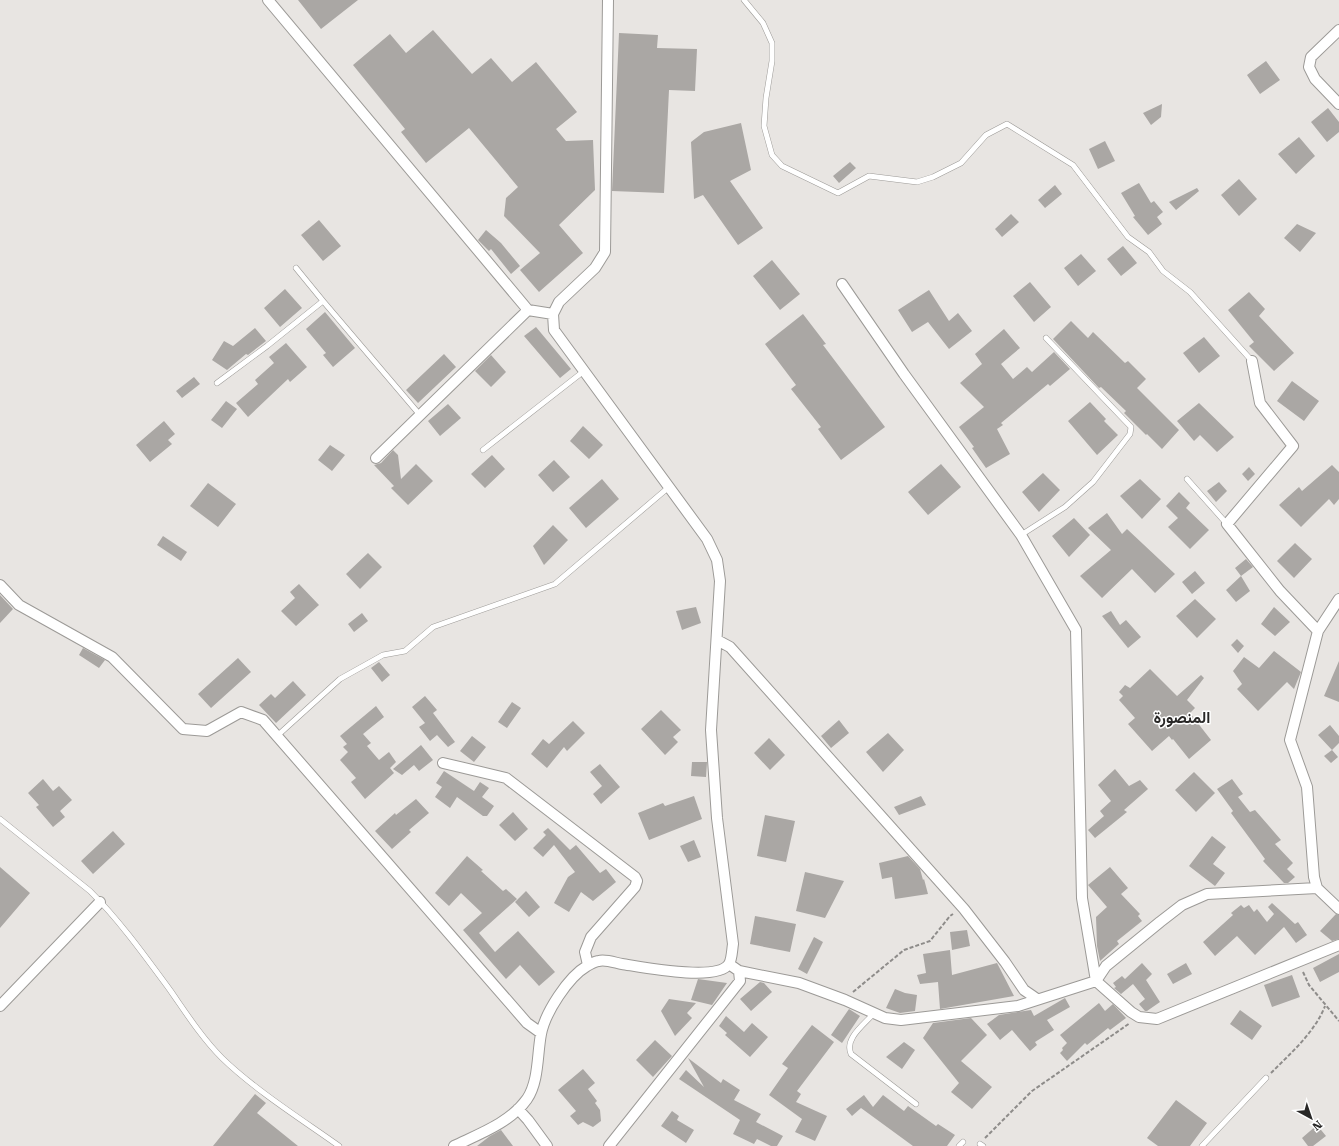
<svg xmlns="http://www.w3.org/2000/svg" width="1339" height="1146" font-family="'Roboto Serif',Vazirmatn,serif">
	<rect width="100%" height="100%" fill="#e8e5e2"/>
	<path fill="#aaa7a4" d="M298,0h60l-37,29z
		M433,30l39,44 19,-16 21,24 24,-20 41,50 -21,17 10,12 27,-1 2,50 -36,35 24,28 -44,39 -19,-22 20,-17 -36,-37 2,-18 12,-11 -49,-59 -43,35 -25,-31 4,-3 -52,-64 37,-31 16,19z
		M619,33l39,2 -1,13 40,1 -2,42 -26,-1 -5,103 -52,-2z
		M1266,61l14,19 -20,14 -13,-19z
		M1162,104l-1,13 -10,8 -8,-12z
		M1328,108l11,14v10l-12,10 -16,-20z
		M741,123l10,47 -21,11 33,47 -25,17 -35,-50 -9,4 -3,-57 13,-10z
		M1299,137l16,19 -19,18 -18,-20z
		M1105,141l10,20 -17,8 -9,-20z
		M850,162l6,6 -17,15 -6,-7z
		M1239,179l18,20 -18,17 -18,-21z
		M1139,183l12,20 3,-2 9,11 -6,5 5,7 -14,11 -15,-18 2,-1 -14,-23z
		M1055,185l7,9 -17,14 -7,-8z
		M1197,188l2,3 -23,19 -7,-8z
		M1011,214l8,8 -17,15 -7,-8z
		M319,220l22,26 -18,15 -22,-26z
		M1297,224l19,9 -16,19 -16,-14z
		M486,230l15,13 19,23 -9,8 -20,-25 -2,2 -11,-11z
		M1123,246l14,17 -16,13 -14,-17z
		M1081,254l15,17 -18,15 -14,-18z
		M772,260l28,34 -20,16 -27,-34z
		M1030,282l21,25 -17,15 -21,-26z
		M285,289l17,19 -22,19 -16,-19z
		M929,290l20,31 9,-8 14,18 -23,18 -21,-27 -16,10 -14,-22z
		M1249,292l16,17 -6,7 35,37 -20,18 -25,-25 5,-4 -26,-32z
		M325,312l30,36 -22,19 -10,-12 3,-2 -20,-24z
		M803,314l23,30 -3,1 62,82 -44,33 -23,-31 3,-2 -30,-38 5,-4 -31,-41z
		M1071,321l17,17 5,-6 32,31 3,-2 18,18 -9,9 42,42 -17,19 -15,-15 -1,1 -22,-22 2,-2 -25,-24 -2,1 -46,-49z
		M536,327l35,42 -11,9 -36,-42z
		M255,328l11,13 -18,14 -2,-1 -19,16 -15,-10 12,-19 9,5z
		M1004,329l16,19 -19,16 12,15 14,-12 5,5 22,-20 16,17 -20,17 -2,-2 -47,39 2,2 -6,4 13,25 -24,14 -14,-20 2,-1 -15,-20 25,-20 -24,-24 22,-19 -7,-10z
		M1204,337l16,19 -21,17 -16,-20z
		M286,343l21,24 -17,15 -2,-3 -40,38 -12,-14 22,-19 -3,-4 19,-17 -5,-6z
		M444,354l12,13 -38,36 -12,-13z
		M491,355l15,17 -15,15 -16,-16z
		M194,377l6,7 -18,14 -6,-7z
		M1292,381l27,20 -15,20 -27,-20z
		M226,401l11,8 -15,19 -11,-8z
		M1090,402l16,17 -2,2 14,14 -21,20 -29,-34z
		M1199,403l35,34 -17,15 -17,-17 -6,6 -17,-20z
		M448,404l13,14 -21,18 -12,-15z
		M164,421l11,13 -7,6 4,4 -22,18 -14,-17z
		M583,426l20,19 -14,14 -19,-18z
		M330,445l15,10 -13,16 -14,-11z
		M393,450l5,5 3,24 15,-15 17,17 -25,24 -17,-17 3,-2 -20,-21 7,-2z
		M492,455l13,14 -20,19 -14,-14z
		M554,460l16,17 -17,15 -15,-17z
		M941,464l20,23 -33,28 -20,-23z
		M1332,465l7,7v27l-5,6 -5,-6 -28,28 -22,-22 20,-18 3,4z
		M1249,467l6,7 -7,7 -6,-7z
		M1043,473l17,17 -21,22 -17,-20z
		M602,479l17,20 -33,29 -17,-20z
		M1140,479l21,20 -19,20 -22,-23z
		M1219,482l8,9 -11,11 -9,-11z
		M208,483l28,21 -18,23 -28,-21z
		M1179,492l11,11 -4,5 23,22 -19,19 -22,-22 10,-9 -12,-12z
		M1107,513l15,21 5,-5 48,45 -20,19 -23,-24 -30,29 -22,-22 31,-26 -23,-22z
		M1074,518l16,17 -21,22 -17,-21z
		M553,525l15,15 -24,25 -11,-19z
		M163,536l24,16 -6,9 -24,-16z
		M1295,543l17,16 -18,19 -17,-17z
		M368,553l14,14 -22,22 -14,-15z
		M1246,559l7,8 -12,9 -6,-8z
		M1195,571l10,12 -13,11 -10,-12z
		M1241,576l9,15 -14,11 -10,-12z
		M299,584l20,21 -23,21 -15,-15 14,-13 -5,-6z
		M0,595l13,14 -13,14z
		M1195,599l21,20 -19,19 -21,-22z
		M696,607l5,16 -19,7 -6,-19z
		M1274,607l16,15 -15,14 -14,-12z
		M1111,611l9,14 6,-5 15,17 -13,11 -26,-32z
		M362,613l6,8 -14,11 -6,-8z
		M1237,639l7,7 -6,7 -7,-8z
		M83,648l22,12 -6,8 -20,-13z
		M1274,651l27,21 -7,17 -7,-7 -29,29 -21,-22 5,-5 -9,-13 11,-14 15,11z
		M238,658l13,14 -40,36 -13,-14z
		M1339,661v41l-15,-6z
		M379,662l11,13 -8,7 -11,-14z
		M1150,669l27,27 24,-21 3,3 -17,22 8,8 -5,5 21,27 -22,19 -16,-20 -1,1 -3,-4 -17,15 -24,-27 7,-6 -16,-18 4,-4 -4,-4 6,-7 5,3z
		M293,681l13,14 -30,28 -17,-18 12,-11 4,4z
		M425,696l12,14 -4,3 22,29 -7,5 -11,-12 -7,6 -11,-14 6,-4 -13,-16z
		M512,702l9,6 -14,20 -9,-6z
		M376,706l8,11 -21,17 8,9 -4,3 12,14 10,-8 7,10 -6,6 4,5 -29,26 -14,-17 5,-4 -16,-18 8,-8 -5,-5 4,-3 -7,-8z
		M661,710l20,20 -8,7 5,5 -13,13 -24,-26z
		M839,720l10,13 -18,15 -10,-12z
		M573,721l12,12 -18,18 -3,-4 -17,21 -16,-14 12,-15 6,5z
		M1330,725l9,11v7l-7,7 -14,-15z
		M888,733l16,17 -21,22 -17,-20z
		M472,736l14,11 -12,15 -14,-11z
		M769,738l16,17 -15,15 -16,-17z
		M421,745l12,15 -14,11 -5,-6 -12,10 -9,-6z
		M1332,750l6,7 -7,6 -7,-7z
		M692,762h15l-1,15 -15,-1z
		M600,764l20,23 -19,17 -8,-10 9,-8 -12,-14z
		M1115,769l14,17 11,-6 8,9 -24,21 3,2 -32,26 -7,-8 16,-14 -4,-5 11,-10 -13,-16z
		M444,771l30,20 6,-9 9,6 -7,9 12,9 -7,10h-4l-26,-19 -7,11 -15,-11 7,-10 -6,-4z
		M1194,772l21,21 -19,19 -21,-22z
		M43,779l10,12 6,-5 13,14 -12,11 5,6 -12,10 -17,-20 3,-2 -11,-12z
		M1232,779l11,15 -5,3 12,15 5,-2 26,30 -6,4 18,19 -6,6 8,8 -7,6h-4l-21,-22 2,-2 -34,-46 2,-2 -16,-22z
		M694,796l8,23 -53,21 -11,-27 25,-10 2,3z
		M921,796l5,9 -27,10 -5,-8z
		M416,799l13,14 -20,17 2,2 -19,17 -17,-18 20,-18 1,2z
		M513,812l15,17 -13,12 -16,-16z
		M765,815l30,6 -9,41 -29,-6z
		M548,828l22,22 6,-5 24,28 6,-4 10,13 -23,19 -12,-9 -12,20 -15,-9 14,-26 7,-5 -21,-27 -11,12 -10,-9 13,-13 -3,-3z
		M113,831l12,13 -32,30 -12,-13z
		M1212,836l14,11 -13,17 12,9 -10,13 -26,-20z
		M694,840l7,17 -13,5 -8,-16z
		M467,856l16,14 -2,1 22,20 3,-2 11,10 -38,34 16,19 23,-21 37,41 -16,14 -19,-21 -14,14 -43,-49 19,-17 -21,-20 -12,13 -14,-13z
		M908,856l12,13 3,11 1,-1 4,15 -33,5 -3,-22 -10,2 -3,-16z
		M0,867l30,26 -30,35z
		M1110,867l18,21 -7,6 19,20 -2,2 4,5 -25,20 2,3 -19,17 -3,-15 -1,-29 11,-10 -19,-22z
		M805,872l39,9 -19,37 -29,-7z
		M526,891l14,16 -11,10 -14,-15z
		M1272,903l23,21 3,-2 9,13 -11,8 -12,-16 -29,28 -18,-19 -22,20 -12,-14 30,-27 -2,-2 10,-8 3,3 5,-3 5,7 3,-3 10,13 7,-8 -6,-7z
		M1336,914l3,1v24l-7,2 -12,-10z
		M755,916l41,8 -6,28 -40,-8z
		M967,930l3,16 -18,4 -2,-18z
		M814,937l9,5 -16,32 -9,-5z
		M950,950l2,25 45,-12 17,33 -74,13 -2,-27 -18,2 -3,-9 9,-2 -3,-19z
		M1339,954v18l-19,10 -7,-14z
		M1142,963l10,11 -6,6 14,22 -13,9h-2l-6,-7 6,-5 -12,-15 -12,10 -7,-6 2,-1 -3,-4 9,-7 3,3z
		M1186,963l6,11 -19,10 -6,-10z
		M1292,975l8,22 -28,10 -8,-22z
		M698,979l29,4 -15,22 -21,-5z
		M760,982l4,1 8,9 -21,19 -11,-12z
		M895,989l10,4 12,2 -2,16 -15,2 -14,-5z
		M1065,998l5,9 -23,13 7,10 -19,12 2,3 -7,6 -18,-21 -12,10 -13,-16 12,-9 32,-5 3,6z
		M669,999l27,4 -9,10 5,5 -17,18 -14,-25z
		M1099,1003l6,8 8,-7 13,14 -16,12 -2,-2 -21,17 -2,-2 -18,18 -7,-8 3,-3 -1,-2 5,-5 -7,-8z
		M849,1009l11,7 -18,27 -11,-8z
		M1240,1010l22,16 -10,14 -22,-16z
		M726,1016l18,16 8,-9 16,14 -18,20 -25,-22 2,-2 -8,-7z
		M971,1018l16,17 -26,26 31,26 -20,22 -21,-17 8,-9 -36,-45 10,-15z
		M812,1025l22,17 -37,49 4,3 -5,8 31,14 -12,25 -20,-9 7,-13 -33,-24 19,-27 -6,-4z
		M655,1040l17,16 -19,21 -17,-17z
		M904,1042l11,8 -13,19 -16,-12z
		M688,1058l33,25 2,-4 17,11 -6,10 27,14 -5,8 27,14 -6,10h-6l-14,-7 -3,5 -21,-10 7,-14 -61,-41 7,-9 18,17z
		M583,1069l12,14 -7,6 9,12 -2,2 5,7 1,11 -8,6 -10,-5 -5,3 -8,-9 6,-5 -18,-21z
		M255,1094l11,9 -9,10 41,33h-85z
		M864,1095l9,12 10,-12 21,16 4,-5 28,20 2,-2 17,11 -8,11h-34l-52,-38 -9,8 -6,-7z
		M1176,1100l31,23 -17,23h-32l-11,-8z
		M672,1111l7,5 -2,4 17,10 -8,13 -25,-17z
		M1317,1125l9,11 -13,10h-5l-6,-8z
		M501,1130l12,16h-36l13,-10z"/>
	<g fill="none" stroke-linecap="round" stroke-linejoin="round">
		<defs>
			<path id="service" d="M744,0l19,23 9,20v18l-6,37 -2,28 8,29 10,11 56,27 31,-17 48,6 16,-5 28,-14 25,-28 21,-11 66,41 55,72 21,15 14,19 27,21 62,69
				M296,268l27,33
				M217,383l50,-37 56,-45 97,114
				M483,450l101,-79
				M1187,479l40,45
				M1021,535l44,-28 28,-25 37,-48 1,-7 -85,-89
				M277,736l63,-57 43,-24 22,-4 28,-24 122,-43 114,-97
				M0,819l90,72c30,30 55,65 80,99 16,23 32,48 52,68 33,32 79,61 117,88
				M874,1013c-9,11 -30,25 -23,41l65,50
				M980,1144l3,2
				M959,1146l4,-4
				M1202,1146l64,-68"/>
			<path id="minor" d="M268,0l260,310
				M1339,30l-28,27 -2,10 6,12 24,25
				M842,284l62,90 117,161 55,95 6,268 14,83
				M1252,361l8,42 33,43 -66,78 53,67 38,40
				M376,458l152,-148 25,4
				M0,585l19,20 93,52 71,72 24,2 34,-19 22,8 264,303 14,10
				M1339,599l-21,32 -28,109 17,47 7,90 3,11 22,21
				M717,640l13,7 234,262 41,53 19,28 13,9
				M443,763l63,15 129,99 2,4 -2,6 -44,50 -6,15 3,13
				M729,964l10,7 60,12 46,17 40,18 16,2 117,-14 78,-25 35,31 8,5 18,2 182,-74
				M1096,981l10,-15 54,-44 22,-17 25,-11 110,-6
				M0,1006l100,-104
				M518,1109l10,11 19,26
				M454,1146c25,-12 56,-23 73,-47 12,-18 10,-44 14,-65 4,-21 27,-57 46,-68 4,-2 8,-5 12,-5 6,-2 17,2 23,3 20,3 95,18 107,0 3,-5 3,-14 4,-20l-16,-126 -6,-88 9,-149 -3,-21 -10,-21 -153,-209 -1,-16 6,-12 36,-34 10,-16 3,-252
				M609,1146l131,-165 -1,-10"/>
		</defs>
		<use href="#service" stroke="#9c9a97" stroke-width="6"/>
		<use href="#minor" stroke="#9c9a97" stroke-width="12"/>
		<path stroke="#8e8c8a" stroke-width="2" stroke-dasharray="4 2" stroke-linecap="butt" d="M1303,972l6,13 30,36
			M853,992l51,-42 26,-9 20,-25 3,-2
			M1271,1073c20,-20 44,-41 54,-67
			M985,1138l47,-47 98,-68"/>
		<use href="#service" stroke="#fff" stroke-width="5"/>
		<use href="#minor" stroke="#fff" stroke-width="10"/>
	</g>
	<g text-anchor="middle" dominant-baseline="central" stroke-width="3" stroke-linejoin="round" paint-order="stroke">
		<g font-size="16" font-weight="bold" fill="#292827" stroke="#fff">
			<text x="1182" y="717">المنصورة</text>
		</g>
	</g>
	<g transform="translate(1311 1118) rotate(140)" stroke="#ffffff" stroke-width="3" paint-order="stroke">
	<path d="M0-3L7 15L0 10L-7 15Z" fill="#292827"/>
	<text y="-6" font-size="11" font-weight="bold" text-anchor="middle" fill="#292827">N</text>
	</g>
</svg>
